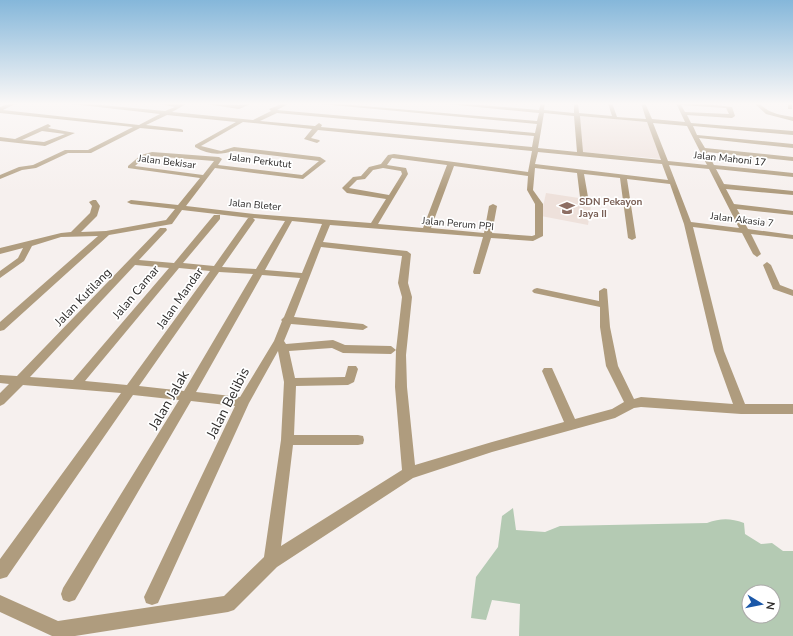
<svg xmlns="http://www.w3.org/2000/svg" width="793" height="636" font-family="'Nunito Sans',sans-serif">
	<rect width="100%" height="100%" fill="#f6f0ee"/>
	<path fill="#eee1db" d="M579,116l68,6 15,37 -80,-7z
		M546,193l46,7 -4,25 -47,-9z"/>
	<path fill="#b4cab3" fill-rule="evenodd" d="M513,508l3,22 29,2 15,-6 147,-3c14,-5 23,-5 37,0l1,11 16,10 11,-1 11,8h10v85h-274l1,-32 -28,-4 -6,20 -15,-2 5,-41 22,-30 4,-31zM749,592h24v24h-24z"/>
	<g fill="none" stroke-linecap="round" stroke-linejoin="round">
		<path fill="#af9c7e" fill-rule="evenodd" d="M11,103h6l-14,7 136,15 21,-11 -97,-11h17l85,8 10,-4 -20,-4 24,1 9,-1 -16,9 81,8 18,-9 -2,-2 15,-6h6l-13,7 258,23 2,-9 -227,-21h19l208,18 2,-8 -102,-10h20l82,7 2,-7h4l-1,7 30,3v-10h4l1,10 33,3 -4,-13h4l5,14 29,2 -5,-16h4l7,16 33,3 -9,-19h22l34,4 3,9 -3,2 -45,-3 4,8 102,8v4l-100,-9 4,9 96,9v4l-94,-10 6,10 88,9v4l-86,-9 7,13 79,8v4l-77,-8 8,15 69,7v4l-67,-6 8,15 59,7v4l-56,-6 11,20 45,6v4l-42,-5 10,20 -4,3 -4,-3 -11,-21 -49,-6 31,124 21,53h48v10h-52l-100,-7 -7,1 -19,10 -123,34 -79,26 -136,89 -43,43 -6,2 -153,24h-23l-52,-24v-17l58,26 166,-25 40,-39 17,-117 3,-58 -6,-31 -29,52 -91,200 -6,2 -6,-2 -2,-6 91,-191 -44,-5 -116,199 -6,2 -6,-2 -2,-6 2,-6 116,-188 -46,-5 -126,182 -7,2v-20l121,-166 -98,-8 -19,19 -4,2v-13l9,-9 -9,-1v-8l17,1 143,-148h6l1,2 -28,30 35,3 40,-48h6v4l-37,44 31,3 34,-48h2l-68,-8 -10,14 -63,11 -105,95 -4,1v-9l98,-86 -37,1 -29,9 -8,15 -24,17v-7l18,-13 5,-10 -23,6v-6l61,-15 10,-1 19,-19 2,-7 -3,-4 4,-2h3l4,6 -3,10 -16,16 25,-1 60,-11 9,-11 -44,-5 -4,-2 4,-2 47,5 22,-27 -72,-10v-2l13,-11 11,-3 67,5 3,2 -4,6 84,10 17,-14 -85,-10c-14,4 -26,4 -39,-4v-2l41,-23 -69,-7 -21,10 35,4 2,1v2l-43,-4 -49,25h-23l-32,15 -14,2 -22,9v-4l19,-8 14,-2 32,-15h23l45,-23 -133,-14v-6zM681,105l45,3 3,6 -44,-2zM277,113l257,23 -2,11 -211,-20 1,-2 -3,-2 -4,3 -55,-5zM544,113l30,3 3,36 -39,-4zM580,116l67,6 14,38 -78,-8zM243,122l69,7 -8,10 13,4 3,-2 -1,-1 -8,-2 7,-8 214,21 -4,21 -134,-18 -6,1 -7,9 -12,3 -8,9 -8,1 -11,11 5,5 39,6 -15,24 -117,-9 -68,-8 29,-38 88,11 23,-18 -6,-4 -86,-10 -13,4 -20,-5zM653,123l34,3 20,39 -39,-4zM538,152l124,12 6,16 -133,-16zM152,156l62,5 -11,14 -68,-9 10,-9zM392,158l55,7 -24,63 -45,-4 30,-50 -2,-6 -19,-3zM669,165l40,4 30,59 -48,-6zM454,166l74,10 -1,14 8,14v31l-3,1 -40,-3 5,-27 -4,-2 -4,2 -5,27 -53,-5zM383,168l18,3 1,3 -13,21 -40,-7 8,-8 8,-1 8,-9zM535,168l42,5 3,24 4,2 4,-2 -4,-23 36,4 8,60 4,2 4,-2 -9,-59 43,5 14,40 30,127 19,53 -92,-7 -7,2 -16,-33 -8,-39 -3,-38 -3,-1 -5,3v10l-62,-13 -3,1 -2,2 2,2 66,14v20l6,39 18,36 -12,7 -37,10 -23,-51h-8l-2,3 22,51 -72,20 -77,23 -8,-78 -1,-32 6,-58 -4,-14 3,-29 -4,-3 -84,-9 7,-17 153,12 -10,35 1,2h6l11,-36 42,3 10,-5v-32l-10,-14zM253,218l32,3 -29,48 -34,-2 33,-47zM292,221l30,3 -20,49 -37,-3zM321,247l81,9 -4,27 4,14 -6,53 -5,-4 -46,-1 -12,-5 -47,4 -2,-3 7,-17 72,6 5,-3 -5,-3 -69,-7zM135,265l34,3 -96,112 -43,-3zM179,268l31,3 -83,114 -42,-4zM219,272l34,2 -69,117 -45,-5zM262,275l38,3 -16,39 -3,3 1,1 -8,20 -34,56 -44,-5zM332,348l11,5 48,1 5,-4 -1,37 7,83 -121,76 12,-101h65l5,-1 1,-4 -1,-4 -5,-1h-64l2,-49 52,-1 6,-3 4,-13 -2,-3h-8l-3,11 -50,1 -6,-27z
			M199,103l40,2 14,-2 -14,6z
			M754,103h5c9,10 21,12 34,14v4l-27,-7z
			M788,103h4v6h-4z
			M48,124l3,2 -3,2 27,5 -30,13 -45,-5v-4l15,2zM42,131l23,3 -21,8 -22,-2z
			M767,262l4,3 9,20 13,5v6l-20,-7 -10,-24z"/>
	</g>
	<linearGradient id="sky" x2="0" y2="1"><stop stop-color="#85b7da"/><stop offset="0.54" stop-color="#fbf8f7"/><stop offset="1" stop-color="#fbf8f7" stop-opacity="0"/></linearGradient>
	<rect width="793" height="192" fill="url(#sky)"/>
	<defs>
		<symbol id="school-bare" viewBox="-9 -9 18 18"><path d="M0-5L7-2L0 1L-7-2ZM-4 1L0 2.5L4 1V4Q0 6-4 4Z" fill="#8d6e63" stroke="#fff" stroke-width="2.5" paint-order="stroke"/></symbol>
	</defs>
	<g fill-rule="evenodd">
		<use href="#school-bare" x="556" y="197" width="22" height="22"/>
	</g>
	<g text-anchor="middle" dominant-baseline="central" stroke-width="3.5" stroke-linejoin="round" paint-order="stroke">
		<g font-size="10" fill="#2c2a29" stroke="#fff">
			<text transform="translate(730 159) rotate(6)">Jalan Mahoni 17</text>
			<text transform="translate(260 161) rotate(7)">Jalan Perkutut</text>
			<text transform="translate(167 162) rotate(7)">Jalan Bekisar</text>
			<text transform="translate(255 205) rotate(5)">Jalan Bleter</text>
			<text transform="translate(742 220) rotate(7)">Jalan Akasia 7</text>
			<text transform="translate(458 224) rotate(5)">Jalan Perum PPI</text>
		</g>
		<g font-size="10" font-weight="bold" fill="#785e54" stroke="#fff" text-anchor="start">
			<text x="579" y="202">SDN Pekayon<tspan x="579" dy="12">Jaya II</tspan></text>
		</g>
		<g font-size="12" fill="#2c2a29" stroke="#fff">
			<text transform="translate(136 292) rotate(-50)">Jalan Camar</text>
			<text transform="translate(83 297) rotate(-46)">Jalan Kutilang</text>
			<text transform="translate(180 298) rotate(-55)">Jalan Mandar</text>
		</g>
		<g font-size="14" fill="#2c2a29" stroke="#fff">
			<text transform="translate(169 400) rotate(-60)">Jalan Jalak</text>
			<text transform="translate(228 403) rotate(-63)">Jalan Belibis</text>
		</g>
	</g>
	<g transform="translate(761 604) rotate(100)"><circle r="19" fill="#ffffff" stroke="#abaaa9"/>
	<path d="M0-3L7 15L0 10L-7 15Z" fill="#1a57a8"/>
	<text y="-6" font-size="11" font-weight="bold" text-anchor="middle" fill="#2c2a29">N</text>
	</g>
</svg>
